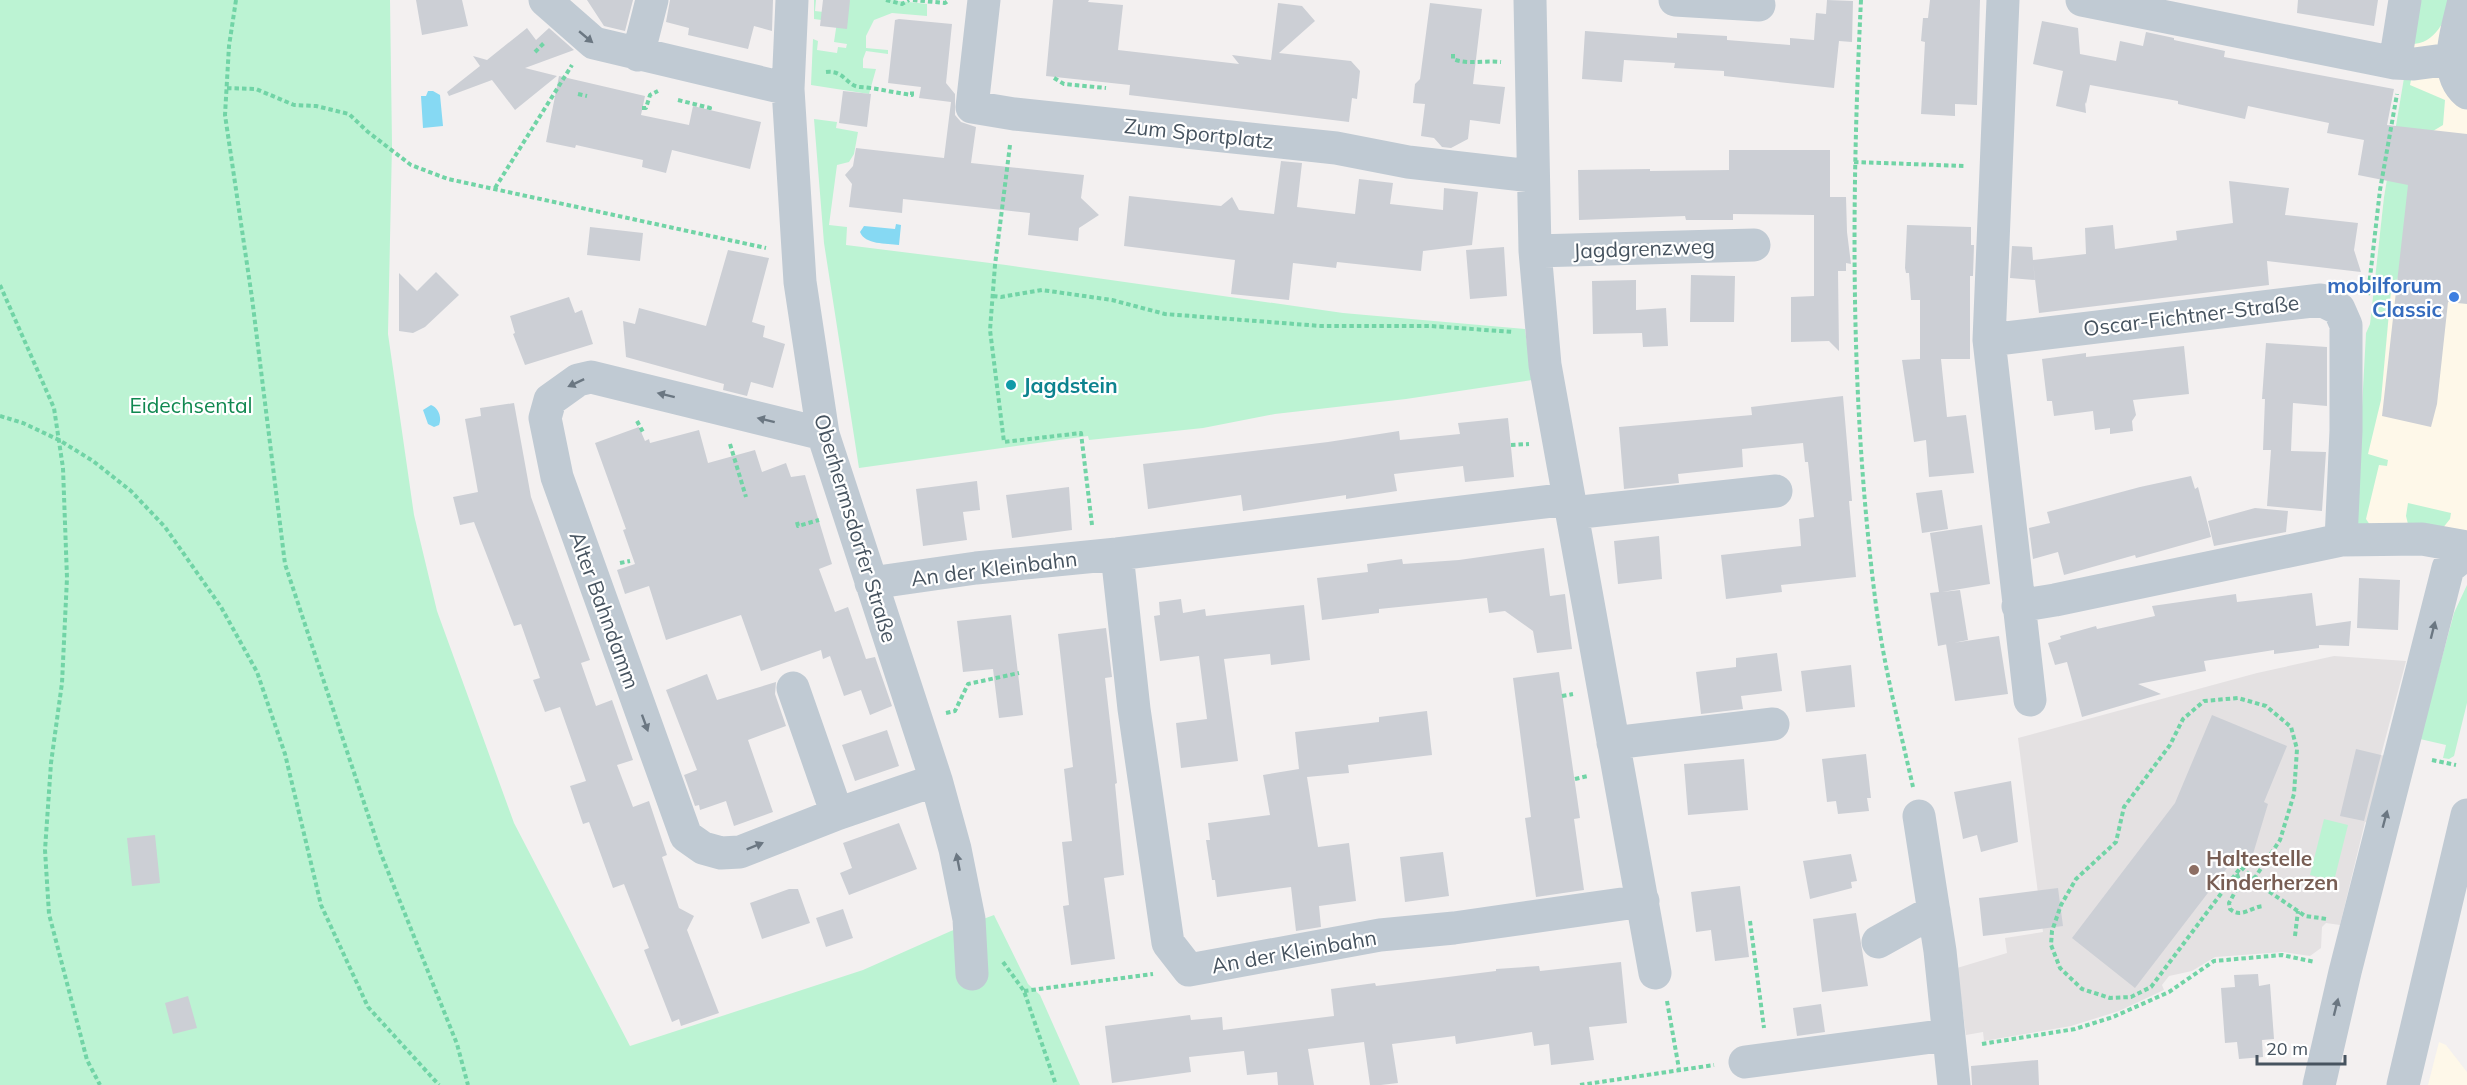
<svg xmlns="http://www.w3.org/2000/svg" width="2467" height="1085" font-family="Mulish,sans-serif">
	<rect width="100%" height="100%" fill="#f3f0f0"/>
	<path fill="#fef8e9" d="M2418,0h49v533l-108,-6 7,-194 4,-9 14,-127z
		M2439,1042l7,3 21,27v13h-39z"/>
	<path fill="#e4e1e2" d="M2334,656l72,5 -25,94 13,3 -16,67 -13,-3 -25,103 -14,-2 -4,4 -1,21 -11,8 -27,-4 -68,5 -23,14 -23,5 -7,9 2,5 -45,21 -48,15 -87,15 -1,-9 -17,3 -9,-67 50,-15 -2,-15 38,-6 -25,-194 239,-65z"/>
	<path fill="#bcf3d3" d="M0,0h390l2,145 -4,189 26,181 23,96 77,212 116,223 233,-76 88,-39 43,-16 34,69 12,11 40,90h-1080z
		M814,0h2l-1,11 26,3 9,-14h41l36,4v12l-35,-3 -18,7 -8,16v12l22,2v4l-22,-3 -3,8v9l13,1 -7,25 -58,-9 2,-46 5,2 -1,9 20,3 1,-6 8,1 1,-4 -13,-2 3,-20 -23,-3z
		M2418,0h34c-7,20 -16,44 -41,44z
		M2404,78l7,2 -1,5 35,15 -2,25 -10,6 -36,150 -5,-1 -11,120 -13,54 20,6 -1,6 -8,-1 -13,54 8,12 -15,-4 -3,-9 10,-185 4,-9 14,-127z
		M814,119l23,3 -1,6 22,4 -4,22 -5,8 -12,3 -8,60 18,2 -1,18 160,20 337,48 182,16 7,51 -126,19 -131,15 -72,14 -114,12 -1,-4 -229,32 -35,-225z
		M2408,503l43,10 -1,6 -8,10 -34,-5 -2,-8z
		M2467,585v118l-13,53 -5,3 -6,-1 3,-13 -26,-6 34,-126z
		M2324,819l24,6 -14,56 -24,-6z"/>
	<path fill="#86d9f3" d="M428,91h5l7,4 3,31 -20,2 -2,-32h5z
		M896,224l5,1 -2,20c-13,-2 -34,0 -39,-13l4,-6 31,3z
		M431,405c8,3 11,13 8,20l-5,2 -6,-3 -5,-14z"/>
	<path fill="#cccfd5" d="M416,0h46l6,26 -46,9z
		M587,0h46l-8,31 -21,-5z
		M670,0h103l-1,31 -18,-5 -6,23 -60,-14 1,-7 -23,-6z
		M823,0h27l-3,29 -27,-3z
		M1053,0h36l-1,2 35,3 -5,45 121,14 -7,-9 39,5 7,-57 24,3 13,15 -36,32 72,8 9,10 -3,28 -5,-1 -3,24 -220,-27 1,-10 -84,-9z
		M1827,0l26,1 -1,41 -13,-1 -5,47 -110,-12v-5l-50,-3 1,-5 -51,-3 -2,22 -40,-3 3,-48 92,7v-5l50,3v4l63,5v-7l24,2 2,-27 10,1z
		M1930,0h50l-3,105 -22,-1v12l-34,-2 4,-72 -4,-1 2,-23h5z
		M2298,0h80l-4,26 -77,-13z
		M1430,3l52,6 -9,75 32,3 -5,37 -30,-4 -2,19 -17,9 -9,-1 -8,-9 -13,-2 4,-32 -12,-1 2,-19 5,-5z
		M899,19l53,5 -6,59 9,11v21l6,7 15,5 -5,36 113,12 -3,23 18,17 -20,13 -1,13 -50,-6 2,-22 -127,-14 -1,14 -53,-6 3,-23 -7,-9 8,-9 3,-18 88,10 7,-56 -32,-4 2,-11 -33,-4 7,-63z
		M2042,21l36,7 2,26 36,7 4,-20 23,5 3,-14 28,6v2l51,11 -1,6 170,32 -7,36 80,9v170l-19,-2 -11,102 -6,23 -49,-11 26,-231 -50,-10 6,-35 -37,-7 2,-10 -81,-17 -3,13 -67,-15v-3l-88,-16 -4,19 -1,-2 1,11 -30,-7 7,-35 -30,-7z
		M527,28l9,12 13,-12 25,22 -49,18 32,8 -42,34 -23,-30 -43,16 -2,-4 33,-26 -7,-10 14,4z
		M559,76l86,20 -4,19 48,10 4,-19 68,16 -11,47 -78,-19 -6,23 -24,-6 1,-7 -67,-15 -1,3 -29,-6z
		M843,91l28,3 -4,33 -28,-4z
		M1729,150h101v47h16l1,35 4,32 -5,-1v8h-8l1,80 -10,-10 -38,1v-45l23,-1v-81l-81,-1v6h-47l-1,-4 -106,4 -1,-50 72,-1v2l79,-1z
		M1281,161l21,2 -5,44 58,7 4,-35 34,4 -3,21 53,6 1,-22 34,4 -6,53 -49,6 -2,20 -84,-9 -1,6 -43,-5 -4,37 -58,-6 4,-34 -111,-14 5,-50 92,10 11,-9 7,13 35,4z
		M2229,181l60,7 -4,27 73,8 -4,27 7,22 -94,-11 2,24 -230,28 -6,-51 2,18 -25,-2 2,-32 20,1 1,13 53,-6 -1,-26 28,-3 2,24 62,-9 -1,-9 57,-8z
		M1907,225l64,2v18h3l-1,31h-3v83h-29l6,58 19,-2 8,58 -45,4 -3,-37 -12,2 -12,-82 18,-1v-59h-9l-2,-27h-3l-1,-5z
		M590,227l53,6 -3,28 -53,-6z
		M1504,247l3,49 -37,3 -4,-49z
		M728,250l41,8 -17,64 13,4 -2,11 22,7 -12,44 -22,-6 -4,14 -24,-6 1,-6 -98,-27 -3,-36 12,3 4,-16 67,18z
		M436,272l23,23 -34,32 -12,6 -14,-2v-58l18,18z
		M1691,275l44,1 -1,46h-44z
		M1636,280v30l30,-2 2,38 -25,1 -1,-14 -49,1 -1,-53z
		M569,297l6,16 7,-3 11,34 -68,21 -12,-31 2,-1 -5,-17z
		M2266,343l61,4v59l-34,-3 -2,48 35,1 -4,59 -55,-5 4,-56h-8l2,-51h-3z
		M2184,346l5,48 -56,6 3,15 -4,6 1,10 -23,3v-6l-15,2 -2,-19 -39,5 -2,-15h-5l-5,-42 44,-6v4z
		M1843,396l9,105h-3l7,76 -75,8 1,7 -56,7 -5,-44 80,-9 -2,-27 15,-2 -6,-55h-3l-2,-19 -61,6 1,18 -65,7 1,9 -55,6 -5,-62 133,-12 -1,-8z
		M514,403l17,94 59,163 -9,3 15,43 16,-6 21,60 -16,5 16,42 16,-6 18,54 -5,2 17,51 15,8 -7,14 32,83 -38,13 -2,-7 -7,3 -28,-72 5,-2 -25,-64 -11,4 -24,-66 -6,2 -13,-38 16,-5 -26,-74 -15,5 -12,-32 7,-2 -19,-54 -7,2 -40,-104 -14,3 -7,-28 25,-5 -13,-73 16,-3 -1,-8z
		M1508,418l6,59 -49,5 -2,-16 -69,8 3,17 -51,8v-4l-103,16 -2,-16 -93,14 -5,-45 185,-22 71,-11 1,9 60,-6 -2,-11z
		M639,427l6,14 4,-2 1,4 49,-13 9,33 47,-13 7,22 24,-9 5,14 14,-2 27,89 -13,5 16,43 13,-5 18,52 9,-2 17,49 -22,9 -9,-25 -17,6 -14,-40 -7,3 -2,-9 -60,21 -20,-56 -75,25 -17,-54 -24,8 -8,-24 18,-6 -12,-34 3,-1 -31,-86z
		M2191,476l4,13 3,-2 13,50 -75,21 -1,-3 -71,20 -6,-23 -25,7 -4,-31 21,-5 -3,-11 93,-25z
		M977,481l3,29 -17,2 4,28 -44,6 -7,-57z
		M1069,487l3,43 -60,8 -6,-43z
		M1942,490l6,39 -26,4 -6,-40z
		M2255,508l33,3 -2,21 -72,14 -6,-25z
		M1982,525l8,59 -48,8 18,-2 8,50 -30,6 -8,-53 9,-1 -9,-59z
		M1659,536l3,43 -44,5 -4,-43z
		M1544,548l6,48 15,-2 7,55 -35,4 -4,-22 -28,-20 -16,2 -2,-15 -108,11v4l-57,7 -5,-42 51,-6 -1,-8 35,-5 1,5 56,-4z
		M2359,578l41,2 -2,50 -41,-2z
		M2312,593l4,33 35,-5 -2,25 -30,-1v3l-45,6v-4l-70,11 2,10 -68,13 23,10 -79,23 -15,-55 -12,3 -7,-22 13,-4 -1,-3 36,-10 1,3 58,-13 -3,-10 84,-12 1,8z
		M1181,599l2,14 22,-4 1,7 98,-11 6,55 -39,5 -1,-11 -46,5 14,102 -57,7 -5,-45 31,-4 -8,-63 -39,5 -6,-45 6,-1 -1,-13z
		M1011,615l12,100 -24,3 -6,-49 -30,3 -6,-51z
		M1106,628l6,49 -7,1 12,105 -2,1 9,91 -20,3 11,81 -44,6 -8,-59 6,-1 -7,-63 10,-1 -8,-72 9,-2 -15,-133z
		M1999,636l9,58 -53,7 -9,-57z
		M1777,653l5,38 -41,5 2,13 -42,5 -5,-42 40,-5v-9z
		M1851,665l4,42 -49,5 -5,-41z
		M1559,672l21,146 -6,1 10,71 -48,7 -11,-79 6,-1 -18,-139z
		M707,674l10,26 59,-18 -1,12 11,32 -38,14 25,72 -39,14 -8,-25 -26,9 -1,-5 -4,1 -11,-31 13,-5 -31,-80z
		M1427,711l5,44 -84,10 1,8 -42,4 11,70 31,-4 7,58 -37,5 2,21 -25,4 -5,-44 -74,10 -2,-17h-3l-6,-40h4l-2,-17 62,-8 -7,-40 36,-6 -4,-37 84,-10v-5z
		M2212,715l75,31 -23,56 4,2 -18,60 -13,-9 -102,133 -63,-50 103,-135z
		M887,730l12,36 -44,15 -13,-36z
		M2356,749l25,6 -17,66 -24,-5z
		M1866,754l5,44h-4l2,13 -31,3 -2,-13 -9,1 -5,-43z
		M1744,759l4,51 -60,5 -4,-51z
		M2011,781l7,61 -37,10 -4,-17 -14,4 -9,-47z
		M899,823l18,46 -68,26 -9,-22 12,-5 -9,-25z
		M155,835l5,48 -28,3 -5,-48z
		M1443,852l6,44 -44,6 -5,-45z
		M1851,854l6,27 -6,1 1,6 -42,11 -7,-38z
		M1740,886l9,71 -34,4 -4,-31 -15,2 -5,-40z
		M2058,888l5,38 -80,10 -4,-38z
		M789,889h9l12,34 -48,16 -12,-36z
		M843,909l10,29 -27,9 -10,-29z
		M1856,913l12,73 -46,6 -9,-73z
		M1621,962l6,61 -38,4 5,33 -43,5 -2,-21 -15,2 -2,-14 -76,12 -1,-8 -63,8 6,39 -17,2h-11l-6,-43 -56,7 6,36h-36l-1,-13 -30,3 -3,-24 -55,6 2,15 -79,11 -7,-57 85,-11 1,5 31,-3 1,13 111,-14 -3,-27 44,-6 1,3 120,-15v-2l43,-3 1,5z
		M2258,974l1,12 11,-2 4,55 -12,1 1,17 -24,2 -2,-17 -12,1 -4,-55 14,-1 -1,-12z
		M188,996l9,32 -24,6 -8,-31z
		M1821,1004l4,28 -28,4 -4,-28z
		M2038,1060l1,25h-67l-1,-19z"/>
	<g fill="none" stroke-linecap="round" stroke-linejoin="round">
		<path stroke="#71d4a6" stroke-width="4" stroke-dasharray="4.5 3" stroke-linecap="butt" d="M236,0l-7,46 -4,69 27,183 33,266 96,290 76,190 11,41
			M886,0l16,4 7,-4
			M913,0l32,3 4,-3
			M1861,0c-10,204 -11,410 16,613 8,58 23,116 36,174
			M535,52l10,-10
			M1453,54v5c15,6 32,1 48,3
			M826,72c19,-2 20,14 34,15 17,1 35,6 52,8v-5
			M1054,78l10,6 42,4
			M227,88l29,1 38,16 22,1 33,8 19,18 43,33 37,14 318,69
			M578,94l9,2
			M678,100l32,8 -1,2
			M642,108h4l4,-13 8,-4
			M1010,145l-15,120 -5,65 14,112 77,-9 11,92
			M1854,162l111,4
			M495,188l77,-123
			M0,285l54,123 9,60 4,110 -5,105 -11,80 -6,87 4,64 38,146 13,25
			M2368,295l12,-105 17,-96
			M993,296l8,1 41,-7 70,10 53,14 156,12h110l82,6
			M0,416l23,7 36,17 34,21 38,30 34,36 56,80 36,65 28,82 36,151 47,102 71,78
			M637,421l7,13
			M730,444l16,53
			M1511,445l18,-1
			M797,522l1,4 21,-6
			M620,563l10,-2
			M1562,696l11,-2
			M946,713l9,-2 13,-27 51,-11
			M2432,760l24,5
			M1575,779l13,-3
			M2231,856l10,11
			M2237,874l3,9 -11,20 1,6c11,10 21,-2 33,-3
			M2254,879l26,-39 14,-46 3,-45 -6,-22 -25,-21 -28,-8 -34,3 -21,18 -13,26 -46,62 -8,35 -40,37 -15,26 -9,26 -1,14 9,23 22,21 28,9 21,-1 20,-10 90,-120 23,21 41,28 22,3
			M1750,921l14,107
			M2295,936l3,-25
			M1003,962l21,29 32,94
			M1024,991l129,-17
			M1667,1001l12,68
			M1982,1044l93,-15 38,-12 56,-25 45,-31 68,-6 33,7
			M1580,1085l134,-20"/>
		<path stroke="#c0cad3" stroke-width="33" d="M545,0l49,43 194,46
			M792,0l-4,89 12,193 23,152 113,346 19,69 14,70 3,55
			M984,0l-12,107 42,7 322,34 72,14 124,14
			M1530,0l5,251 10,114 110,608
			M1675,0l84,5
			M2003,0l-14,340 41,360
			M2082,0l313,63 10,-63
			M2464,0c-6,29 -23,71 3,93
			M638,55l14,-55
			M2395,63l19,1 37,-5
			M1535,251l219,-6
			M1989,340l332,-40 18,9 7,16v106l-5,109 -286,60 -37,6
			M823,434l-232,-57 -13,3 -28,20 -5,18 12,59 129,359 17,12 18,5 19,-1 97,-38 99,-34
			M1572,513l204,-22
			M2341,540l81,-1 45,8
			M1117,554l17,155 34,234 21,27 191,-35 74,-7 189,-27
			M871,583l105,-15 141,-14 452,-55
			M793,688l44,126
			M1613,743l160,-19
			M1919,816l21,135 14,134
			M1878,942l56,-31
			M1745,1062l202,-27
			M2319,1085l26,-113 103,-404 19,-15
			M2403,1085l64,-270"/>
	</g>
	<defs><path id="oneway-solid" d="M-6-.8H1V-3.2L6.5 0L1 3.2V.8H-6Z" transform="scale(1.5)"/></defs>
	<g fill="#6b7782">
		<use href="#oneway-solid" transform="translate(586 37) rotate(40)"/>
		<use href="#oneway-solid" transform="translate(576 383) rotate(155)"/>
		<use href="#oneway-solid" transform="translate(666 395) rotate(-166)"/>
		<use href="#oneway-solid" transform="translate(766 420) rotate(-166)"/>
		<use href="#oneway-solid" transform="translate(2433 630) rotate(-76)"/>
		<use href="#oneway-solid" transform="translate(645 723) rotate(70)"/>
		<use href="#oneway-solid" transform="translate(2385 819) rotate(-75)"/>
		<use href="#oneway-solid" transform="translate(755 846) rotate(-22)"/>
		<use href="#oneway-solid" transform="translate(958 862) rotate(-101)"/>
		<use href="#oneway-solid" transform="translate(2336 1007) rotate(-76)"/>
	</g>
	<circle fill="#3f7fe0" stroke="#fff" stroke-width="2" cx="2454" cy="297" r="6"/>
	<circle fill="#0f9aa8" stroke="#fff" stroke-width="2" cx="1011" cy="385" r="6"/>
	<circle fill="#8d6e63" stroke="#fff" stroke-width="2" cx="2194" cy="870" r="6"/>
	<g text-anchor="middle" dominant-baseline="central" stroke-width="4.5" stroke-linejoin="round" paint-order="stroke">
		<g font-size="21" fill="#46535f" stroke="#fff">
			<text transform="translate(1199 133) rotate(6)">Zum Sportplatz</text>
			<text transform="translate(1644 248) rotate(-2)">Jagdgrenzweg</text>
			<text transform="translate(2191 315) rotate(-7)">Oscar-Fichtner-Straße</text>
			<text transform="translate(856 528) rotate(73)">Oberhermsdorfer Straße</text>
			<text transform="translate(994 568) rotate(-7)">An der Kleinbahn</text>
			<text transform="translate(605 610) rotate(70)">Alter Bahndamm</text>
			<text transform="translate(1294 951) rotate(-10)">An der Kleinbahn</text>
		</g>
		<g font-size="21" font-weight="bold" fill="#366cbe" stroke="#fff" text-anchor="end">
			<text x="2442" y="285">mobilforum<tspan x="2442" dy="24">Classic</tspan></text>
		</g>
		<g font-size="21" font-weight="bold" fill="#0d838f" stroke="#fff" text-anchor="start">
			<text x="1023" y="385">Jagdstein</text>
		</g>
		<g font-size="21" fill="#108850" stroke="#fff">
			<text x="191" y="405">Eidechsental</text>
		</g>
		<g font-size="21" font-weight="bold" fill="#785e54" stroke="#fff" text-anchor="start">
			<text x="2206" y="858">Haltestelle<tspan x="2206" dy="24">Kinderherzen</tspan></text>
		</g>
	</g>
	<path d="M2257 1055v9h88v-9" fill="none" stroke="#46535f" stroke-width="3"/>
	<text x="2266" y="1055" font-size="18" fill="#46535f" stroke="#ffffff" stroke-width="4.5" paint-order="stroke">20 m</text>
</svg>
